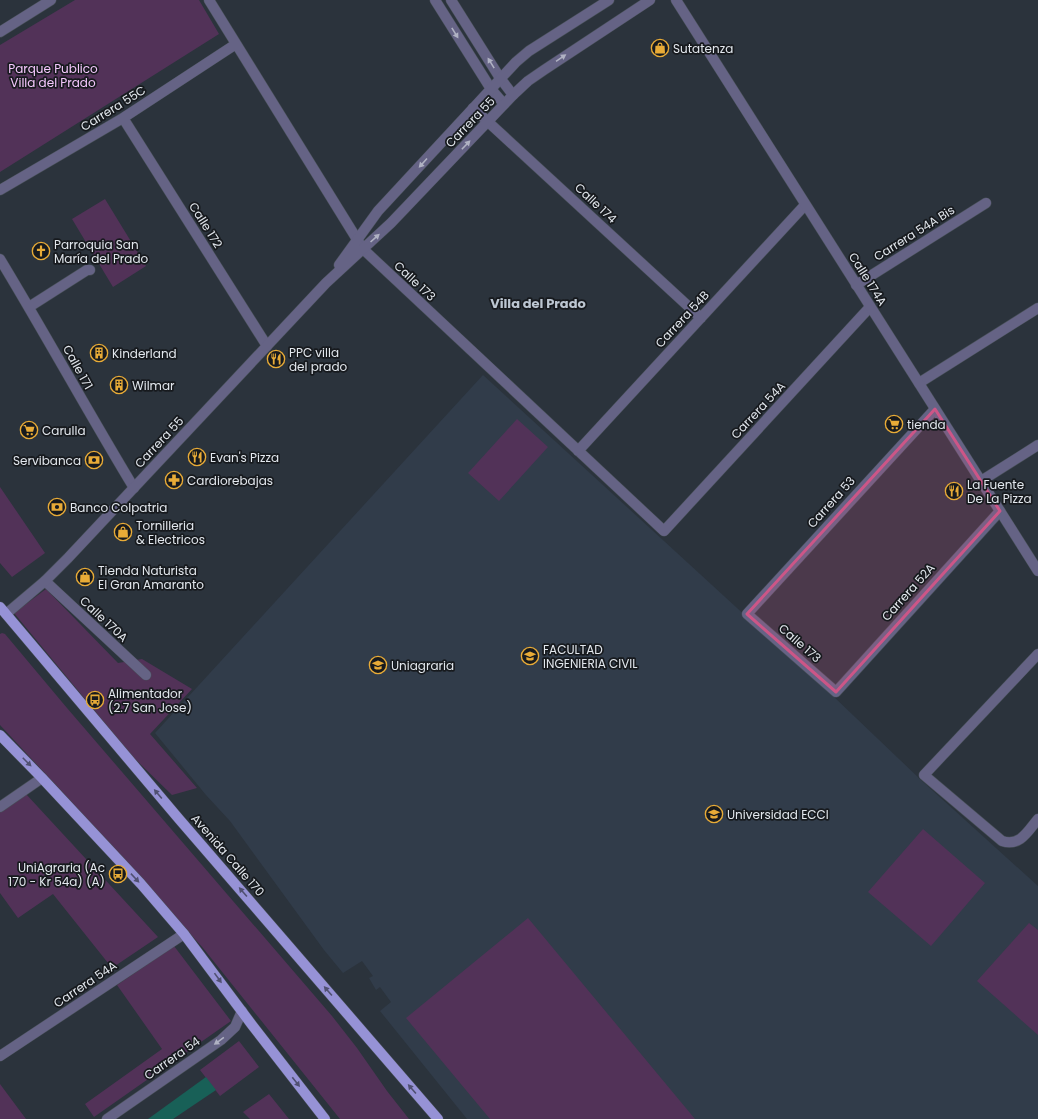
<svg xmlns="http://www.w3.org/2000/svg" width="1038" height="1119" font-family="Poppins,sans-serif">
	<rect width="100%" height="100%" fill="#2b333c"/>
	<path fill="#313c4a" d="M483,375l350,321 88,84 117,106v233h-571l-87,-108 11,-9 -11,-15 -4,3 -7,-12 4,-2 -11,-15 -19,12 -19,-23 -94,-129 -24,-26 -51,-62z"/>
	<path fill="#523258" d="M75,0h124l20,34 -219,138v-127z
		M105,199l41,67 -33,21 -41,-68z
		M517,419l31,28 -49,54 -31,-28z
		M0,487l45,66 -33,24 -12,-14z
		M46,589l72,74 24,-4 50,30 -42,45 47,54 -25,7 -40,-39 -118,-143z
		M2,633l3,1 62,74 265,308 25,32 30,43 22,28h-69l-137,-171 -136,-151 -67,-72v-91z
		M26,794l132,143 -46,31 -59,-74 -35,24 -18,-25v-81z
		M923,829l62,54 -54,63 -63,-54z
		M528,918l167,201h-205l-84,-101z
		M1029,923l9,7v105l-61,-54z
		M174,946l57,75 -137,96 -9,-13 77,-55 -45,-64z
		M239,1041l20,26 -39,29 -20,-26z
		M0,1084l26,35h-26z
		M269,1094l20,25h-39l-7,-7z"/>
	<path fill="#186057" d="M206,1077l10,13 -43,29h-25z"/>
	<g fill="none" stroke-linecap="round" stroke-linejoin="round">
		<defs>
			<path id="minor" d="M209,0l154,249 301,282 206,-224
				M435,0l56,89 13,15
				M451,0l49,78 13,17
				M0,32l51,-32
				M473,108l228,210
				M123,118l144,228
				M0,190l123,-72 113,-74
				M0,259c46,76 88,153 134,229
				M856,285l130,-82
				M29,307l58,-37h3
				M919,383l119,-75
				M935,409l-188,205 89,78 164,-181
				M578,451l227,-246
				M981,481l57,-36
				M45,581l101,94
				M1038,654l-114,121 78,66c18,6 26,-10 36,-22
				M0,807l42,-29
				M0,1056l184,-122"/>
			<path id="tertiary" d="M676,0l362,571
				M339,265l39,-54 138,-149 13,-11 80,-51
				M6,614l39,-33 23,-23 258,-275 65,-60 122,-128 15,-14 16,-11 106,-70
				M107,1119l114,-79 14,-13 7,-16"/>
			<path id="primary" d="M0,607l179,212 259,300
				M0,735l42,43 99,106 43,50 68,91 73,94"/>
		</defs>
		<use href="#minor" stroke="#485058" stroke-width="11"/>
		<use href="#tertiary" stroke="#485058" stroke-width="11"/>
		<use href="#primary" stroke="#485058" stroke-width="11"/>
		<use href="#minor" stroke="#656385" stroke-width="10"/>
		<use href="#tertiary" stroke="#656385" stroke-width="10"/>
		<use href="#primary" stroke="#9692d6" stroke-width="10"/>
	</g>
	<defs><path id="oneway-solid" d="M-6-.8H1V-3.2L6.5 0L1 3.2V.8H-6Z"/></defs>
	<g fill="#b0b2c3">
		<use href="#oneway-solid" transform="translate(455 33) rotate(58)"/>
		<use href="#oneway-solid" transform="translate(561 58) rotate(-34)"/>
		<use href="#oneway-solid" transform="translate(491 63) rotate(-122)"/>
		<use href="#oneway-solid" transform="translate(466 145) rotate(-46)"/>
		<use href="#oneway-solid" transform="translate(423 163) rotate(132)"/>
		<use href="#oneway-solid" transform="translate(375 238) rotate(-42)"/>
		<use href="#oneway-solid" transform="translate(219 1041) rotate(144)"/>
	</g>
	<g fill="#505071">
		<use href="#oneway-solid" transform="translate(27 762) rotate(45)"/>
		<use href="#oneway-solid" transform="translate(158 794) rotate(-130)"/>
		<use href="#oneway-solid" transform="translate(135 878) rotate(47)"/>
		<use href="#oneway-solid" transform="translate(243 892) rotate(-131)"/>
		<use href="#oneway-solid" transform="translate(218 978) rotate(54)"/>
		<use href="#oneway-solid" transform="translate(328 991) rotate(-131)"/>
		<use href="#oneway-solid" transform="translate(296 1082) rotate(52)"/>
		<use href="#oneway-solid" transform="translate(412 1089) rotate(-131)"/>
	</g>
	<path fill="#cc5687" fill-opacity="0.2" stroke="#cc5687" stroke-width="3" stroke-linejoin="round" d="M935,409l65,102 -164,181 -89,-78z"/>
	<defs>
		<symbol id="shop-ring" viewBox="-11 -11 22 22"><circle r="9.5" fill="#171a1e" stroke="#e8ab37" stroke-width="1.5"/><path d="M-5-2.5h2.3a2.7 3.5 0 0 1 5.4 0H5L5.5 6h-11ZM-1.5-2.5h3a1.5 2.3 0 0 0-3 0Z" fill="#e8ab37"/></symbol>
		<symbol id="church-ring" viewBox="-11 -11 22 22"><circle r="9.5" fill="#171a1e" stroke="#e8ab37" stroke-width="1.5"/><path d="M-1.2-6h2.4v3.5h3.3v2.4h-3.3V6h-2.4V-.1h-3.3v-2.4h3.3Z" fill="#e8ab37"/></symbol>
		<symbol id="building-ring" viewBox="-11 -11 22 22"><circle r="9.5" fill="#171a1e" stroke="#e8ab37" stroke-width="1.5"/><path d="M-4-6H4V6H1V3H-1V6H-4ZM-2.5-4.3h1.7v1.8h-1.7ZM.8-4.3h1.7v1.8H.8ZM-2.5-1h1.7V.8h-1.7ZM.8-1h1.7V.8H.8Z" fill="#e8ab37"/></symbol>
		<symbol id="restaurant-ring" viewBox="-11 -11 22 22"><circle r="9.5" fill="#171a1e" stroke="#e8ab37" stroke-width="1.5"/><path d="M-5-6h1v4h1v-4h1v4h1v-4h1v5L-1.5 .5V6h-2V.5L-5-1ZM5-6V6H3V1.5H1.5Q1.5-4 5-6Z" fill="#e8ab37"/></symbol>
		<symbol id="supermarket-ring" viewBox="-11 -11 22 22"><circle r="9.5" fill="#171a1e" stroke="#e8ab37" stroke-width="1.5"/><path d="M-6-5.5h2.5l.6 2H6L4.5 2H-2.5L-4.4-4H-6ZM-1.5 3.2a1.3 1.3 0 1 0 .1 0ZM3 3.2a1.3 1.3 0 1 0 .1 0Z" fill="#e8ab37"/></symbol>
		<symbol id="bank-ring" viewBox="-11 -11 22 22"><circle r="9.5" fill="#171a1e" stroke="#e8ab37" stroke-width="1.5"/><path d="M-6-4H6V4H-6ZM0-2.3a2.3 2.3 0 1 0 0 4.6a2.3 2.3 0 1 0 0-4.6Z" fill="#e8ab37"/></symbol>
		<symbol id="pharmacy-ring" viewBox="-11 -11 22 22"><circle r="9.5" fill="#171a1e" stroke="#e8ab37" stroke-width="1.5"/><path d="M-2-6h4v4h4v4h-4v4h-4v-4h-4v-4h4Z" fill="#e8ab37"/></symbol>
		<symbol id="university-ring" viewBox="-11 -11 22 22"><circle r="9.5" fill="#171a1e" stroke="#e8ab37" stroke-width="1.5"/><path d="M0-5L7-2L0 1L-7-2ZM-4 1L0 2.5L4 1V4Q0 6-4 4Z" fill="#e8ab37"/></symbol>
		<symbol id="bus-ring" viewBox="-11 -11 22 22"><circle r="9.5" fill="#171a1e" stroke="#e8ab37" stroke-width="1.5"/><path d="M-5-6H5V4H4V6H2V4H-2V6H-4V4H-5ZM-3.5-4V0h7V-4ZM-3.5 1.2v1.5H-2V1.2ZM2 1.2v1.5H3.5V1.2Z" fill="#e8ab37"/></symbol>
	</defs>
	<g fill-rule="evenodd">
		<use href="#shop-ring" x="650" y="38" width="20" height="20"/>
		<use href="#church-ring" x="31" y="241" width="20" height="20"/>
		<use href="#building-ring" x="89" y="343" width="20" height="20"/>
		<use href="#restaurant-ring" x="266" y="349" width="20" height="20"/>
		<use href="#building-ring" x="109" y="375" width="20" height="20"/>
		<use href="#supermarket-ring" x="884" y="414" width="20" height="20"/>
		<use href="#supermarket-ring" x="19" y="420" width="20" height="20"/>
		<use href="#restaurant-ring" x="187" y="447" width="20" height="20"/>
		<use href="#bank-ring" x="84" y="450" width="20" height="20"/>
		<use href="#pharmacy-ring" x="164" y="470" width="20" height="20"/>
		<use href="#restaurant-ring" x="944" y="481" width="20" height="20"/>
		<use href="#bank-ring" x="47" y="497" width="20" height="20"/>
		<use href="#shop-ring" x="113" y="522" width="20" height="20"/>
		<use href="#shop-ring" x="75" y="567" width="20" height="20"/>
		<use href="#university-ring" x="520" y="646" width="20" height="20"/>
		<use href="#university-ring" x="368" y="655" width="20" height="20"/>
		<use href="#bus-ring" x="85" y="690" width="20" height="20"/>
		<use href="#university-ring" x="704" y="804" width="20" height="20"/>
		<use href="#bus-ring" x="108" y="864" width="20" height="20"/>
	</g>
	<g text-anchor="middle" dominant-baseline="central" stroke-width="3.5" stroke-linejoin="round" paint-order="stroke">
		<g font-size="12" fill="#e2e7ed" stroke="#171a1e" text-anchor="start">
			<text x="673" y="48">Sutatenza</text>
			<text x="54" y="244">Parroquia San<tspan x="54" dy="14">María del Prado</tspan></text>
			<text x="289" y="352">PPC villa<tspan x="289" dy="14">del prado</tspan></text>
			<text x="112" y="353">Kinderland</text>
			<text x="132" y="385">Wilmar</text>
			<text x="907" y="424">tienda</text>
			<text x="42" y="430">Carulla</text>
			<text x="210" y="457">Evan's Pizza</text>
			<text x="81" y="460" text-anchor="end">Servibanca</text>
			<text x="187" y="480">Cardiorebajas</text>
			<text x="967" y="484">La Fuente<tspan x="967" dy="14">De La Pizza</tspan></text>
			<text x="70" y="507">Banco Colpatria</text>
			<text x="136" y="525">Tornilleria<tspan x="136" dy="14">&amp; Electricos</tspan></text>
			<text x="98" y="570">Tienda Naturista<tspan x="98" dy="14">El Gran Amaranto</tspan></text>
			<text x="543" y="649">FACULTAD<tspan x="543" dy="14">INGENIERIA CIVIL</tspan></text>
			<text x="391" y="665">Uniagraria</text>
			<text x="108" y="693">Alimentador<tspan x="108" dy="14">(2.7 San Jose)</tspan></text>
			<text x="727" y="814">Universidad ECCI</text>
			<text x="105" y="867" text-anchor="end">UniAgraria (Ac<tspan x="105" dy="14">170 - Kr 54a) (A)</tspan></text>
		</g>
		<g font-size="12" fill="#f6c8fe" stroke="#171a1e">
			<text x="53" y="68">Parque Publico<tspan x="53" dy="14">Villa del Prado</tspan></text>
		</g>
		<g font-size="12" fill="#e2e7ed" stroke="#171a1e">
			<text transform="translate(113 108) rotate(-32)">Carrera 55C</text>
			<text transform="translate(470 122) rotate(-46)">Carrera 55</text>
			<text transform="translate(596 203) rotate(43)">Calle 174</text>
			<text transform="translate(206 225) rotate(58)">Calle 172</text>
			<text transform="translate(914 233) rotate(-32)">Carrera 54A Bis</text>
			<text transform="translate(868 279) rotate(58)">Calle 174A</text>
			<text transform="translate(415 281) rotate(43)">Calle 173</text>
			<text transform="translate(682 319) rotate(-47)">Carrera 54B</text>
			<text transform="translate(78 367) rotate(61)">Calle 171</text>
			<text transform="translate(758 410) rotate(-47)">Carrera 54A</text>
			<text transform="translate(159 442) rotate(-47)">Carrera 55</text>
			<text transform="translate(831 502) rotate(-48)">Carrera 53</text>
			<text transform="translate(908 592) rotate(-48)">Carrera 52A</text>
			<text transform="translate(104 619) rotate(43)">Calle 170A</text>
			<text transform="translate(800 643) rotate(41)">Calle 173</text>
			<text transform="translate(228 855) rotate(49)">Avenida Calle 170</text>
			<text transform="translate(85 984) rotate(-34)">Carrera 54A</text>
			<text transform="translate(172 1058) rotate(-35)">Carrera 54</text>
		</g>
		<g font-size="13" font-weight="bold" fill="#bcc6d1" stroke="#171a1e">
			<text x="538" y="303">Villa del Prado</text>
		</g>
	</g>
</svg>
